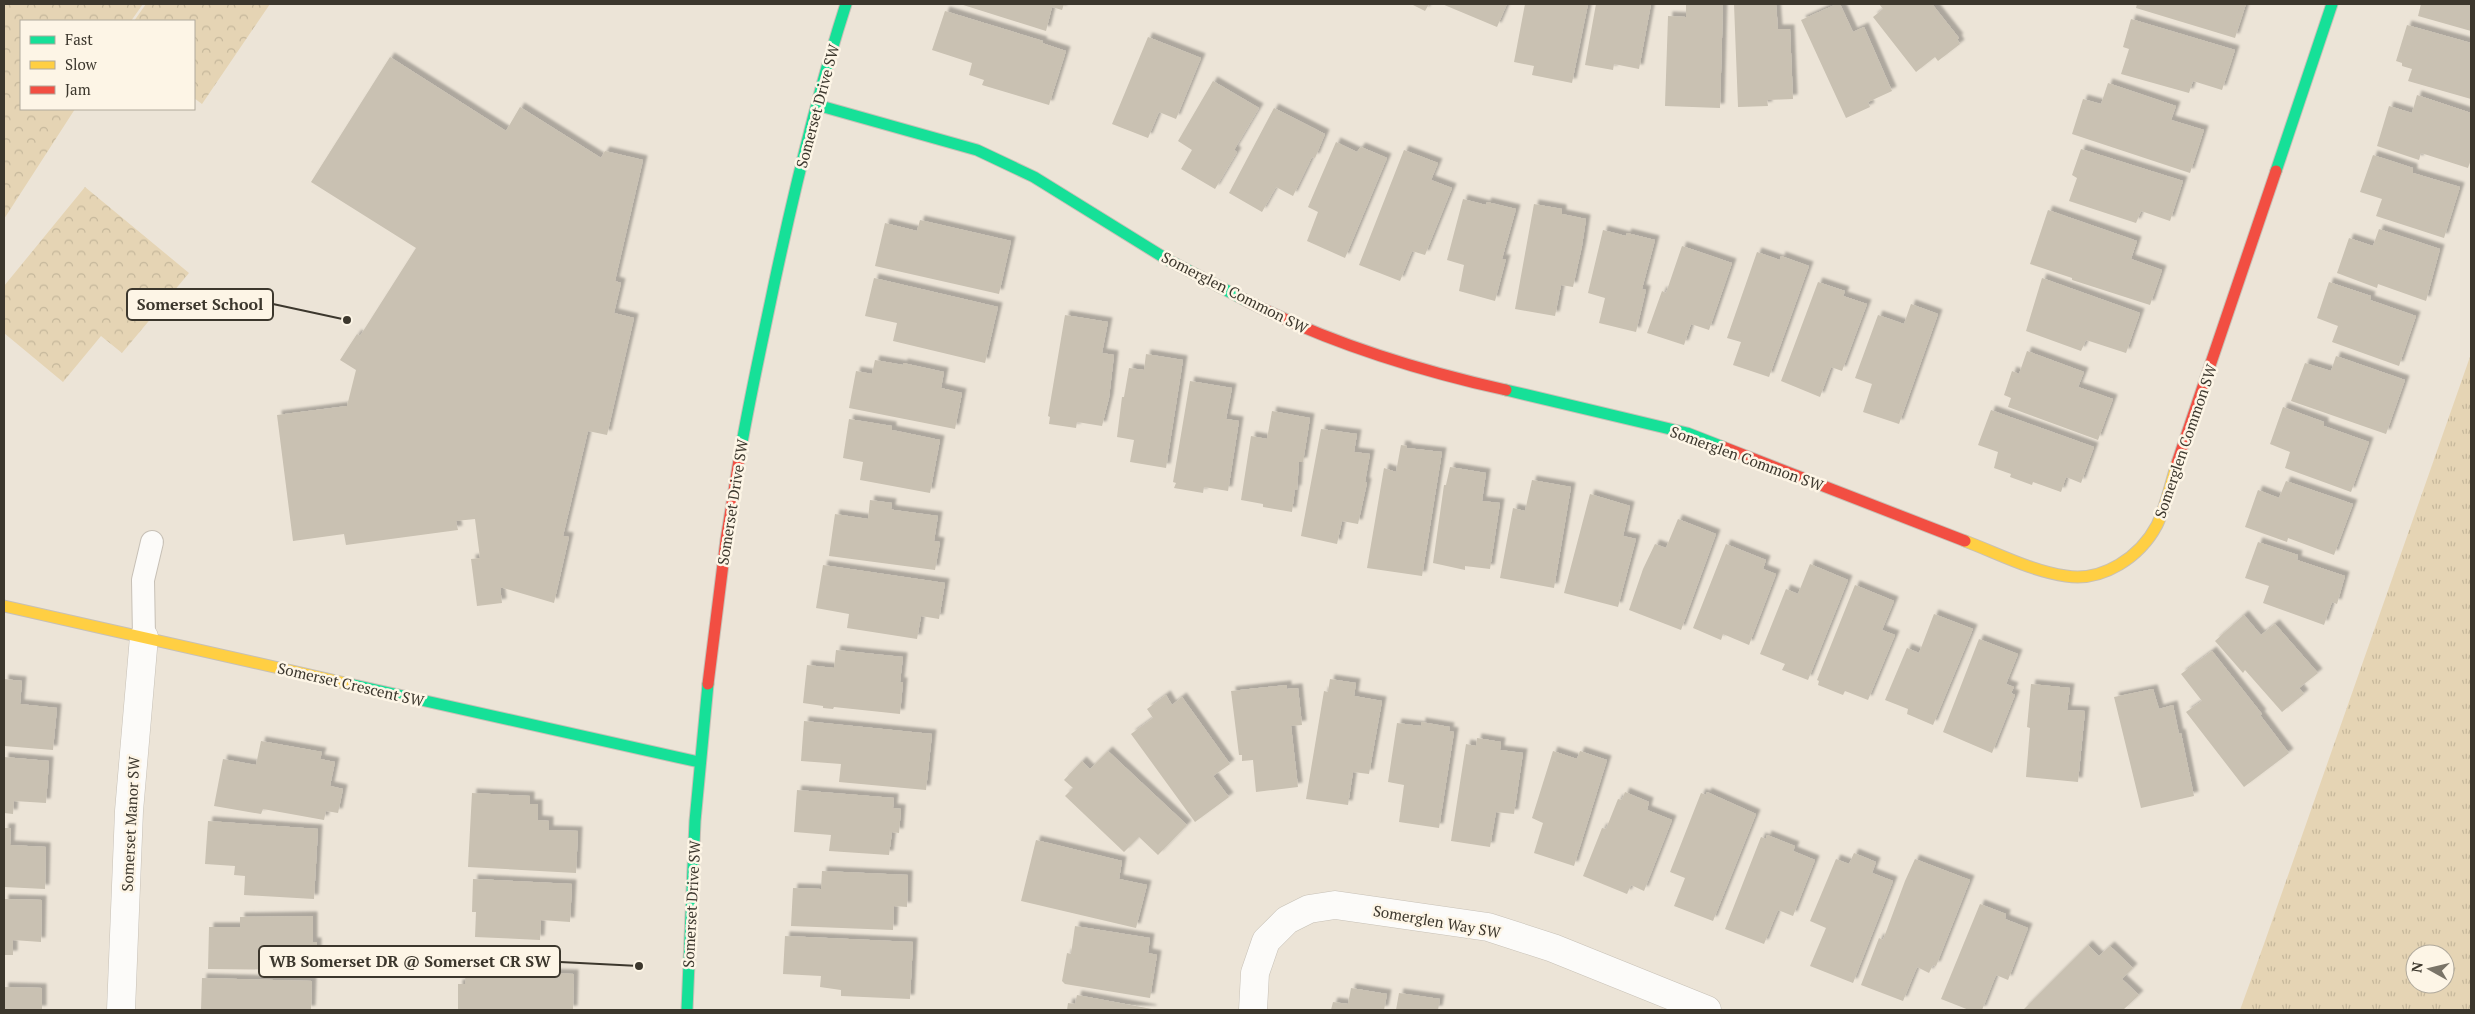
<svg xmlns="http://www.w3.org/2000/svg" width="2475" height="1014" font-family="'PT Serif',serif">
	<defs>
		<pattern id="grass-tufts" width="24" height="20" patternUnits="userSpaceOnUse" patternTransform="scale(1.25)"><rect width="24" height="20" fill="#e5d4b4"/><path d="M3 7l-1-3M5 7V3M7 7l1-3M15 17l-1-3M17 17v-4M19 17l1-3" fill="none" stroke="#c5b79b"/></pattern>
		<pattern id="park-crowns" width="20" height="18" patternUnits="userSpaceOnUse" patternTransform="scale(1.25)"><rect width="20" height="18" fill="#e5d4b4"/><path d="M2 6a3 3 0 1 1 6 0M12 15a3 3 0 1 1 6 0" fill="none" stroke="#c5b79b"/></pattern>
		<filter id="shadow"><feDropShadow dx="4.5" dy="-4.5" stdDeviation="1" flood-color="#0004"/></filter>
	</defs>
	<rect width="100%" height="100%" fill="#ece4d7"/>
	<path fill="url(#grass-tufts)" fill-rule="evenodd" d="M2471,354v656h-231l24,-66zM2415,954h30v30h-30z"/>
	<path fill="url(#park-crowns)" d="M4,4h139l-12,17h-110v88h54l-71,110z
		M146,4h124l-68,100 -8,-6v-77h-60z
		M85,187l104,86 -67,80 -21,-17 -38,46 -59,-49v-47z"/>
	<path fill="#c9c1b2" filter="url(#shadow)" d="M960,4h104l-2,6 -10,-3 -6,24z
		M1411,4h18l-4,7z
		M1442,4h65l-10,23z
		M1525,4h63l-16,79 -40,-8 2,-9 -20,-4z
		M1596,4h55l-12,65 -25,-5 -1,6 -28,-5z
		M1686,4h37l-3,104 -55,-2 3,-90 18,1z
		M1734,4h42l2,25h12l3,70 -26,1 1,6 -30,1z
		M1837,4h3l13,28 11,-5 28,64 -24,11 2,5 -24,11 -45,-98z
		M1879,4h53l27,34 -2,1 3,5 -22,17 -3,-4 -19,15 -43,-55 10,-8z
		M2137,4h109l-11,34 -99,-30z
		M2421,4h50v27l-53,-15z
		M945,11l98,30 -1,2 24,8 -17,54 -67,-20 2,-5 -15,-5 3,-12 -40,-13z
		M2131,19l104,31 -13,40 -29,-9 -4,12 -68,-19 8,-25 -6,-2z
		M2407,25l64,18v56l-63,-18 4,-12 -10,-3v-3l-6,-2z
		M1148,37l53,21 -25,61 -17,-7 -11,26 -36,-14z
		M390,57l116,74 14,-24 81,51 4,-7 38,9 -28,121 6,2 -7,30 20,5 -27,117 -19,-4 -25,105 6,1 -15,66 -54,-16 2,16 -25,3 -6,-47 9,-1 -5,-39 -19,2 2,9 -112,15 -2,-11 -51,7 -16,-126 70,-9 9,-36 -16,-10 17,-26 3,2 56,-88 -105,-66z
		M1213,81l46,27 -25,42 3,2 -22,37 -34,-20 11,-19 -14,-9z
		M2108,83l68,23 -5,14 33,10 -14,43 -118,-39 11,-35 18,5z
		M2417,95l54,18v46l-3,9 -47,-15 -2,7 -42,-14 12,-40 23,7z
		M1274,108l51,26 -10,24 -3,-1 -19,39 -17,-9 -14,25 -33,-19z
		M1336,142l21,10 4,-5 26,11 -42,100 -38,-17 11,-29 -10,-5z
		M2081,149l102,32 -13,40 -29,-10 -5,12 -67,-22 8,-23 -5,-3z
		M1404,150l34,13 -7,17 21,8 -27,67 -13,-4 -12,30 -41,-16z
		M2373,155l40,13v5l47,14 -16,51 -68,-22 6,-17 -22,-7z
		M1463,199l23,6 1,-3 29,7 -14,50h4l-11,42 -36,-10 5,-26 -17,-5z
		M1534,204l28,5v5l24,5 -4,27 -9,41 -12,-2 -6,31 -40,-7z
		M2048,210l89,31 -6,18 31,11 -12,35 -78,-25v-2l-42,-14z
		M920,220l91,21 -12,53 -124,-28 10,-43 32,8z
		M2379,229l61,20 -14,52 -48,-17 -1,4 -40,-15 12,-35 24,8z
		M1603,230l23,6 1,-3 28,7 -13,49 4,1 -10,42 -37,-9 6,-25 -17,-5z
		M1682,246l50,17 -23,67 -18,-6 -7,21 -37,-12 15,-42 4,2z
		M1757,252l23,8 1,-4 28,10 -40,111 -36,-12 8,-23 -14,-4z
		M874,278l124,29 -13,56 -92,-22 4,-18 -32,-7z
		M2042,278l98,35 -14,40 -40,-13 -5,11 -55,-20z
		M1818,282l27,9 -2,5 24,8 -25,67 -11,-4 -11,30 -39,-16z
		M2329,282l42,14 -1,4 46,16 -17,50 -67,-24 6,-16 -21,-8z
		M1911,304l27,10 -39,110 -36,-12 9,-28 -17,-6 23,-63 26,9z
		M1065,315l43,7 -6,31 12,2 -5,43 -7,28 -25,-4 -1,6 -27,-4 1,-7 -2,-1z
		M2027,351l57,21 -6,15 35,12 -15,41 -90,-33 3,-9 -7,-3 8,-24 7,3z
		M1146,354l37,6 -17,108 -36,-6 4,-22 -17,-3 5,-40h2l5,-29 15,2z
		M2336,356l69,24 -19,54 -95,-33 14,-38 26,8z
		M875,360l28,5v-2l41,9 -3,16 21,5 -7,36 -106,-21 7,-37 16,3z
		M1190,381l42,7 -6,31 13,2 -11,70 -24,-4 -1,6 -29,-5 2,-5 -3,-1z
		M2283,407l41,15v4l45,16 -18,50 -66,-24 5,-16 -20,-8z
		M1991,410l103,37 -13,36 -15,-6 -5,15 -28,-10 -1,3 -22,-8 1,-3 -17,-6 4,-16 -20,-7z
		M1272,411l38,7 -7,44h-4l-2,28 -2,-1 -3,23 -29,-5v-3l-22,-4 10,-64 16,3z
		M849,419l43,7v4l48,10 -10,53 -70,-13 3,-18 -20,-4z
		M1321,429l36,5 -3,18 16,2 -5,28 2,1 -9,41 -16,-3 -5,23 -36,-8z
		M1401,445l6,1v2l35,4 -20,124 -55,-8 17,-100 12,4z
		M1450,467l36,6 -4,28 18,2 -10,66 -25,-3v4l-32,-7 11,-78h2z
		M1532,480l39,7 -17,101 -54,-10 13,-70 12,3z
		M2286,481l67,23 -19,51 -46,-17 -1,4 -42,-15 13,-37 21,8z
		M1590,494l40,12 -7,30 13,3 -18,68 -54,-14z
		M870,500l22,3 -1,6 3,1 44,6 -4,25 6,1 -5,28 -106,-14 6,-42 33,5z
		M1678,519l38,15 -35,96 -52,-20 14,-41 12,-25 11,4z
		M2258,542l40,13 -1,5 48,16 -8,28 -5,-2 -8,23 -61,-22 6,-17 -24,-8z
		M1726,544l40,16 -3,9 13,5 -27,71 -26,-11 -2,6 -28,-12z
		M1810,564l38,16 -40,100 -26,-10 3,-6 -25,-10 26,-65 12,5z
		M823,565l122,18 -6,36 -18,-3 -4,23 -70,-11 2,-14 -33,-6z
		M1855,585l39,16 -12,29 13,5 -27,65 -23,-9 -2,4 -25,-10 1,-4 -2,-1z
		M1934,614l39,15 -40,96 -26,-11 1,-5 -23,-9 22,-52 12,5z
		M2244,615l17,20 14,-11 43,49 -19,15 5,6 -22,18 -37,-42 -2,3 -28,-32z
		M1979,639l39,15 -12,30 8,3 -3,6 4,2 -23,58 -49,-21z
		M836,650l67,7 -3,25h3l-3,32 -66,-7 -1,2 -10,-1v-2l-20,-3 4,-38 27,3z
		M2212,651l50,63 -2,1 29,38 -45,34 -58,-75 16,-11 -21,-27z
		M4,679l18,2 -2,23 37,4 -4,42 -49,-4z
		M1330,679l26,4 -2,13 28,5 -13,73 -16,-2 -5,33 -42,-6 18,-108 4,1z
		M2031,684l39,4 -3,22 18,1 -7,71 -52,-5 4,-49 -3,-1z
		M1287,685v4l11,-1 4,37 -11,1 7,61 -42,5 -3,-32 -11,1v-6h-3l-8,-64z
		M2153,689l6,20 14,-4 6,29 2,-1 13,63 -53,12 -27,-111z
		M1166,695l6,10 10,-8 48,67 -17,12 16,21 -34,25 -64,-88 22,-16 -6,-9z
		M804,721l128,13 -6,56 -87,-8 2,-18 -40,-3z
		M1421,722l29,5 -1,4 5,1 -15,96 -40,-6 5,-37 -16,-3 9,-59 24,3z
		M1477,738l24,4 -1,8 23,3 -9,61 -18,-2 -6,35 -39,-6 15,-97 10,2z
		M261,741l61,11 -2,7 15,3 -5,24 13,3 -5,24 -12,-2 -2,9 -61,-11 -2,5 -47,-8 9,-47 33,6z
		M1108,751l79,74 -29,30 -19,-18 -15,15 -59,-56 8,-8 -9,-8 18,-19 8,8z
		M1553,751l24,8 3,-8 27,9 -33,106 -40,-13 9,-30 -11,-5z
		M4,757l45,4 -3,42 -32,-2 -1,13 -9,-1z
		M797,790l97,8 -1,10 8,1 -2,24 -7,-1 -3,23 -60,-4 2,-16 -37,-3z
		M1625,792l24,10 -2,8 25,10 -28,71 -13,-6 -4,9 -44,-18 19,-48 4,1 12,-30 4,1z
		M1707,792l49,22 -43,107 -39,-15 11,-28 -15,-6 31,-79 5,2z
		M472,793l58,3v8h8v16l11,1v9l29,1 -2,42 -108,-6z
		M208,821l110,8 -4,70 -70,-4 1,-19 -11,-1 1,-9 -30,-2z
		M4,828h7l-1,17 36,2 -1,42 -41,-2z
		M1767,835l28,11 -2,5 22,9 -22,56 -15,-6 -14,34 -39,-15 36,-92 5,2z
		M1036,840l86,21 -3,18 28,6 -11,43 -115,-27z
		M1854,853l22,9 -4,11 21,8 -40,102 -43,-17 16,-38 -16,-7 26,-62 13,5z
		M1915,859l55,21 -34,86 -3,-1 -4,8 -12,-6 -14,34 -42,-16 18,-47 4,2 22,-59z
		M822,871l86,4 -1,32 -13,-1 -1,24 -102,-4 2,-38 28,1z
		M473,879l99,5 -2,38 -29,-2 -1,20 -65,-3 1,-25h-4z
		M4,899l38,1 -1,42 -28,-2v15h-9z
		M1980,904l26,10 -1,5 23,9 -20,52 -12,-5 -14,35h-13l-28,-11z
		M313,916v26h4v28l-109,-1 1,-42h31v-10z
		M1075,926l75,12 -2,15 9,2 -7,43 -85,-14 -3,-3 5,-28 4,1z
		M785,936l128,6 -3,57 -69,-3v-6l-21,-3 1,-11 -38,-2z
		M2088,945l11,11 11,-10 23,22 -11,11 17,16 -16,15h-100z
		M466,956l73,1v16l35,1 -1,36h-115v-26h7z
		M202,978l110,3 -1,29h-110z
		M4,987l38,1v22h-38z
		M1351,988l36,6 -3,16h-53l2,-8 15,2z
		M1399,993l41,6 -2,11h-42z
		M1077,995l75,14v1h-85l1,-7 7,1z"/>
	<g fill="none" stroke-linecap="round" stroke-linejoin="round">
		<defs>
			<path id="lane" d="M144,637l-1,-57 9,-38"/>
			<path id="street" d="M121,1010l8,-199 15,-174
				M1253,1010l2,-37 11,-32 21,-21 22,-11 26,-4 153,22 65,21 154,62"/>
			<path id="fast" d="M817,105l160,45 57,27 134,83 79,41
				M2276,171l56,-167
				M1506,390l181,43 36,14
				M740,454c10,-58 23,-116 35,-174 20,-93 42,-186 71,-276
				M345,683l354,79
				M687,1010l8,-189 13,-137"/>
			<path id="slow" d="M1965,541c32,12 66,30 101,35 37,6 74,-19 91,-51 9,-19 14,-42 20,-62
				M4,606l341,77"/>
			<path id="jam" d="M1247,301c82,42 169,69 259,89
				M1723,447l242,94
				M2177,463l99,-292
				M708,684l18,-144 14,-86"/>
		</defs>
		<use href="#lane" stroke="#c7c0b6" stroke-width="24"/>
		<use href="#street" stroke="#c7c0b6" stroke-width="29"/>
		<use href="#fast" stroke="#c7c0b6" stroke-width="13"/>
		<use href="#slow" stroke="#c7c0b6" stroke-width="13"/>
		<use href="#jam" stroke="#c7c0b6" stroke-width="13"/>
		<use href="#lane" stroke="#fcfbf9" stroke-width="22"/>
		<use href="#street" stroke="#fcfbf9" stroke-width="28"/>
		<use href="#fast" stroke="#16e098" stroke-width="11"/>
		<use href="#slow" stroke="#ffcf43" stroke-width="11"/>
		<use href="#jam" stroke="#f24e42" stroke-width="11"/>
	</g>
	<g text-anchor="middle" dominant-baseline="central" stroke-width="5" stroke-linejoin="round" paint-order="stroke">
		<g font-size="15" fill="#3c372d" stroke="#fdf5e6">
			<text transform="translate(817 106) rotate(-75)">Somerset Drive SW</text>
			<text transform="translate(1235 292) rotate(27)">Somerglen Common SW</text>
			<text transform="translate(2185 441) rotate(-71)">Somerglen Common SW</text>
			<text transform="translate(1747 458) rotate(20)">Somerglen Common SW</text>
			<text transform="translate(732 502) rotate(-81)">Somerset Drive SW</text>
			<text transform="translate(351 684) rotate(13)">Somerset Crescent SW</text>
			<text transform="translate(130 824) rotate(-87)">Somerset Manor SW</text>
			<text transform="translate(691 904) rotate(-87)">Somerset Drive SW</text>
			<text transform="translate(1437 921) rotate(10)">Somerglen Way SW</text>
		</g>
	</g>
	<path fill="none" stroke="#3c372d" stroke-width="2" d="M347 320L273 304M639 966L560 962"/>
	<g fill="#3c372d" stroke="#fdf5e6" stroke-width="2">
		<circle cx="347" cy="320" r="5"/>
		<circle cx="639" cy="966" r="5"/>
	</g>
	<g fill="#fdf5e6" stroke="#3c372d" stroke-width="2">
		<rect x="127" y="289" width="146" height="31" rx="5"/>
		<rect x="259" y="946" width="301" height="31" rx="5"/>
	</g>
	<g font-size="16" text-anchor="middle" font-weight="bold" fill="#3c372d">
		<text x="200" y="310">Somerset School</text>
		<text x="410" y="967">WB Somerset DR @ Somerset CR SW</text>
	</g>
	<rect width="2475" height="1014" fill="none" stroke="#3c372d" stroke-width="10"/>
	<rect x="20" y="20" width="175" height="90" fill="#fdf5e6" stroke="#b0a99c"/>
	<rect x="30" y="36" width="25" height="8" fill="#16e098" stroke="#b0a99c"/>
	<text x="65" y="45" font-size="15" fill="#3c372d">Fast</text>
	<rect x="30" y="61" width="25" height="8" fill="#ffcf43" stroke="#b0a99c"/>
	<text x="65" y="70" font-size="15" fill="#3c372d">Slow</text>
	<rect x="30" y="86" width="25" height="8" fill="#f24e42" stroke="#b0a99c"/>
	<text x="65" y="95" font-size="15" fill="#3c372d">Jam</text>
	<g transform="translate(2430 969) rotate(278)"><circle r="24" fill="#fdf5e6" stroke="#b0a99c"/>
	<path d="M0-4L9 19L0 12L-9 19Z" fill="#7a7468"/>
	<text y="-8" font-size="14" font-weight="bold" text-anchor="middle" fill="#3c372d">N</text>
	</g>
</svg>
